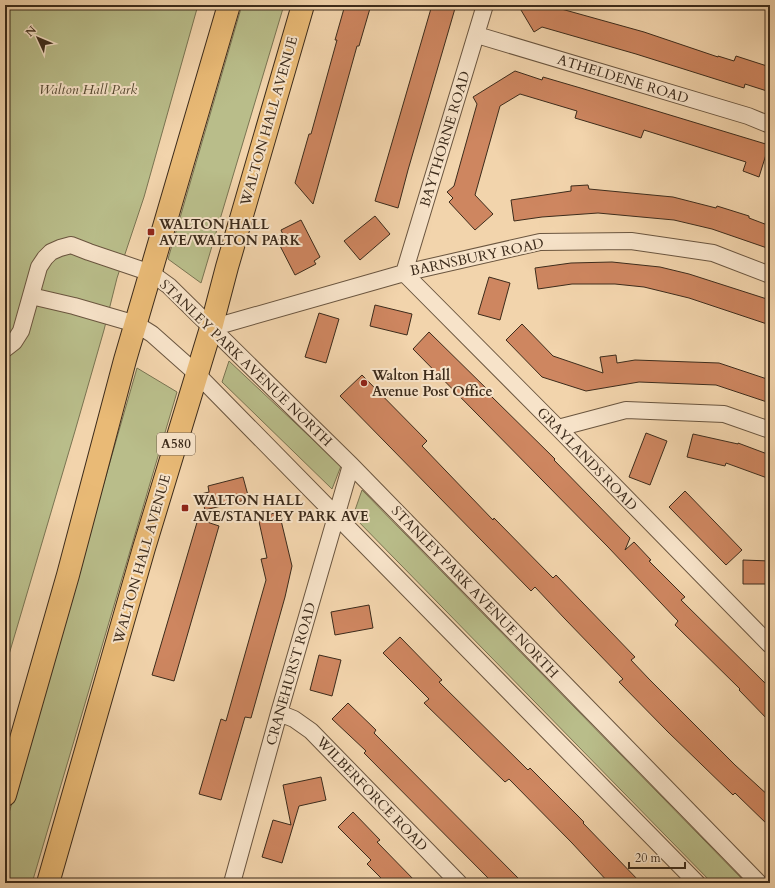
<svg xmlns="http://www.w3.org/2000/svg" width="775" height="888" font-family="Cardo,serif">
	<rect width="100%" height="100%" fill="#f2d4ac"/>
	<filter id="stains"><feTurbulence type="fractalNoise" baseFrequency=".005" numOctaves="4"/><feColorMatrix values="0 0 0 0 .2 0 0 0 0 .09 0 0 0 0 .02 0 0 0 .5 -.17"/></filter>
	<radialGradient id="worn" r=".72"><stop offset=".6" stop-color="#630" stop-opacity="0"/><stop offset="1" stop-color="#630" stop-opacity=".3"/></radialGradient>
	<path fill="#b9bd8a" stroke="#7a7452" d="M5,5h193l-54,192 -27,81 -13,52 -29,101 -70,237z
		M242,5h42l-83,278 -33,-24z
		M229,361l112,105 -9,23 -110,-107z
		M137,368l40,24 -145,491h-27v-56z
		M362,490l384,393h-34l-359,-367z"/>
	<path fill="#ce8660" stroke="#3c2b1b" d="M345,5h26l-12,41h-2l-44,158 -18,-21 14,-49h2l26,-94h-2z
		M432,5h24l-48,165 -10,38 -23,-7z
		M518,5h29l97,27 74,25v-1l16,5 2,-5 34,11v25l-25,-8 -1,4 -108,-34 -94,-27 -8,5z
		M515,71l27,9 1,-3 41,12 185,56 -10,32 -16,-6 3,-9 -102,-32 -3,8 -16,-5 -50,-15 2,-7 -57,-17 -20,12 -25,89 18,19 -18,16 -26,-28 4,-4 -6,-6 7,-6 23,-82 -4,-7z
		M588,185l1,4 84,8 43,11 1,-2 32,10v2l21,8v23l-58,-20 -38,-9 -76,-7 -56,4 -28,4 -3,-21 60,-9v-5z
		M375,216l15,18 -30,26 -16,-19z
		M301,220l19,37 -6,4 2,3 -21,11 -18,-35 7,-3 -3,-7z
		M612,262l48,5 29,7 81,26v25l-81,-27 -45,-11 -29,-3h-43l-34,5 -3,-21 36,-5z
		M489,277l21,6 -10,37 -22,-6z
		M375,305l37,9 -5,21 -37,-9z
		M319,313l20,6 -13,44 -21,-6z
		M522,324l31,32 50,17 -3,-16 16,-2 1,8 18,-3 84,3 51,17v23l-54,-18 -77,-3 -53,9 -44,-14 -36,-37z
		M429,332l63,62 -2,1 65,64 -1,1 76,78 -5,12 9,-8 17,18 -2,1 36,36 -4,3 89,88v34l-31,-32 1,-1 -65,-64 3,-4 -70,-74 -195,-198z
		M362,375l65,66 -5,5 71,74 1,-2 59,60 3,-3 79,82 -4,3 18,19 86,86 35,32v30l-35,-34 -2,2 -65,-63 -49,-50 4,-3 -58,-60 -30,-32 -4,4 -191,-195z
		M646,433l21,8 -17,44 -21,-8z
		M693,434l45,10v-1l32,12v24l-44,-16 -1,3 -38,-9z
		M243,477l6,22 -44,11 -4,-16 8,-2 -1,-6z
		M685,491l57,59 -16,15 -57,-58z
		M279,512l13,54 -7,31 -34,121 -6,-1 -24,83 -22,-6 22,-75 5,2 40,-141 -5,-21 6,-1 -9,-41z
		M198,519l21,7 -45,155 -22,-6z
		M743,560l27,1v23h-27z
		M369,605l4,23 -38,7 -4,-23z
		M400,637l42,43 -3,2 89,88 2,-2 54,54 -1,1 58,60h-32l-37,-40 -63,-64 -4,3 -81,-79 5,-4 -46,-46z
		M319,655l22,5 -9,36 -22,-6z
		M348,703l28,27 -2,3 149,150h-30l-129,-130 2,-2 -34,-32z
		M321,777l5,23 -27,6 -17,57 -20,-6 11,-37 18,5 -8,-40z
		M353,812l27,28 -3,2 40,41h-31l-19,-19 4,-4 -33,-33z"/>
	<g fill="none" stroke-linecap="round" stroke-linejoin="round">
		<defs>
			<path id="minor" d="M485,5l-81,268 154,155 212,217
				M477,35l271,81 22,9
				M31,296l43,10 62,18 16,10 45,40 500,509
				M211,328l193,-55 136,-31 91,-1 82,12 57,22
				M5,349l9,-7 7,-11 18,-64 6,-9 6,-6 9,-4 11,-3 18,7 62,21 18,13 182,179 408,418
				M558,428l68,-18 98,4 46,16
				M279,713l15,6 17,12 148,152
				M232,883l47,-170 72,-248"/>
			<path id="trunk" d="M5,795l63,-220 57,-215 104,-355
				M48,883l96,-335 67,-220 16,-61 76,-262"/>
		</defs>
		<use href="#minor" stroke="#6a553f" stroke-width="18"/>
		<use href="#trunk" stroke="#3c2b1b" stroke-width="24"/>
		<use href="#minor" stroke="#f7e3c9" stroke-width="16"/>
		<use href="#trunk" stroke="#e9ba76" stroke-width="22"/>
	</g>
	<g fill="#8f2418" stroke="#f7e3c9" stroke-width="1.5">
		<rect x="147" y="228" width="8" height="8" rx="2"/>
		<circle cx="364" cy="383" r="4"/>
		<rect x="181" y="504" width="8" height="8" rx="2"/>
	</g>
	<g text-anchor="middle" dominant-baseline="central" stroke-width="4" stroke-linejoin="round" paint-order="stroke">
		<rect fill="#f7e3c9" stroke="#74624f" stroke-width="1" x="157" y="433" width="38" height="22" rx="3"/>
		<g font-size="13" font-weight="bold" fill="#3c2b1b">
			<text x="176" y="444">A580</text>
		</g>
		<g font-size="14" fill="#3c2b1b" stroke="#f7e3c9">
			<text transform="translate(623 79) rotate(17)">ATHELDENE ROAD</text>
			<text transform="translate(269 121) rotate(-74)">WALTON HALL AVENUE</text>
			<text transform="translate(445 139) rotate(-73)">BAYTHORNE ROAD</text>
			<text transform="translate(477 257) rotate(-12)">BARNSBURY ROAD</text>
			<text transform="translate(246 363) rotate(44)">STANLEY PARK AVENUE NORTH</text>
			<text transform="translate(587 459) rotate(46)">GRAYLANDS ROAD</text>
			<text transform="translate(142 559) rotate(-74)">WALTON HALL AVENUE</text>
			<text transform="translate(475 592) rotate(46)">STANLEY PARK AVENUE NORTH</text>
			<text transform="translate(291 674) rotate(-74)">CRANEHURST ROAD</text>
			<text transform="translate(372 794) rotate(46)">WILBERFORCE ROAD</text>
		</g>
		<g font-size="14" font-style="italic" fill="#554831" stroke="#f7e3c9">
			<text x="88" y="89">Walton Hall Park</text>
		</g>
		<g font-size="14" font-weight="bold" fill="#3c2b1b" stroke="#f7e3c9" text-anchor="start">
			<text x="159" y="224">WALTON HALL<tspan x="159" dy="16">AVE/WALTON PARK</tspan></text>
			<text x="372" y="375">Walton Hall<tspan x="372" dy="16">Avenue Post Office</tspan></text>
			<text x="193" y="500">WALTON HALL<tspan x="193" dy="16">AVE/STANLEY PARK AVE</tspan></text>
		</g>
	</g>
	<rect width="775" height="888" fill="none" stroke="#f2d4ac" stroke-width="20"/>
	<rect x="6" y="6" width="763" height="876" fill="none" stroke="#3c2b1b" stroke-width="2"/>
	<rect x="10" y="10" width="755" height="868" fill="none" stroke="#3c2b1b"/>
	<g transform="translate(38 38) rotate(314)" stroke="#f7e3c9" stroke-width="3" paint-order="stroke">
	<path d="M0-3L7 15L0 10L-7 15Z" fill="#3c2b1b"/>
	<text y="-6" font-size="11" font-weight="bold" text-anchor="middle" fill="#3c2b1b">N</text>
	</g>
	<path d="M629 862v6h56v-6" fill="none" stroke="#3c2b1b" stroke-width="2"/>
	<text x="635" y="862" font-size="12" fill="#3c2b1b" stroke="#f7e3c9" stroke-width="3" paint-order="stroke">20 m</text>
	<rect width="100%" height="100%" filter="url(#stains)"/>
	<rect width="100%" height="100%" fill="url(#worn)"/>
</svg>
